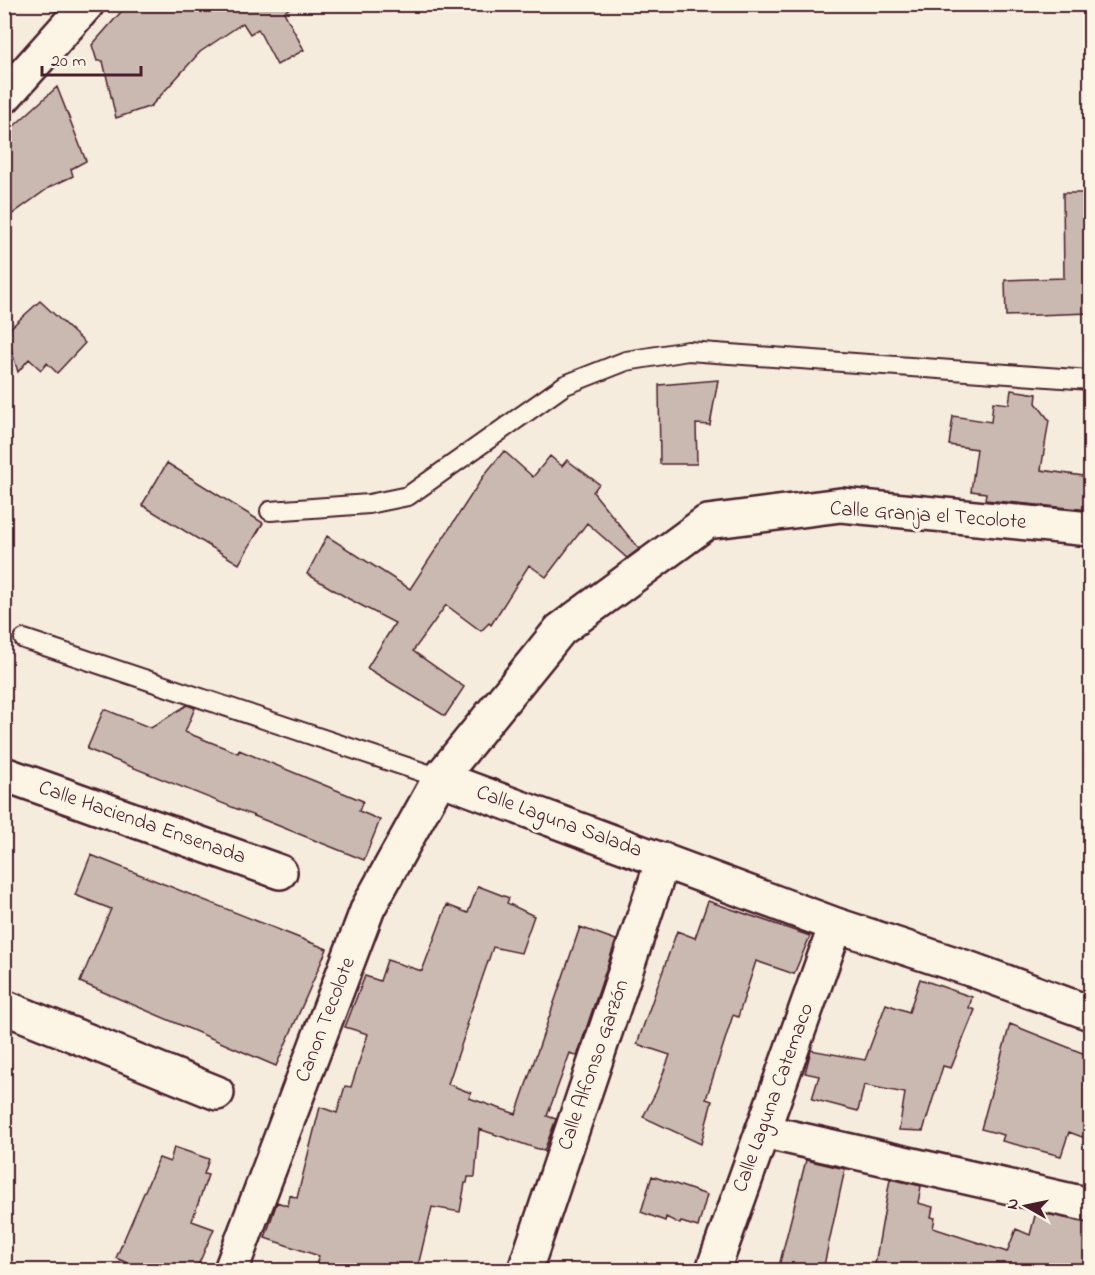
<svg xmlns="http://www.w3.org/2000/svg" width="1095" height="1275" font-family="'Indie Flower',sans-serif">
	<rect width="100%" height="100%" fill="#f5ecde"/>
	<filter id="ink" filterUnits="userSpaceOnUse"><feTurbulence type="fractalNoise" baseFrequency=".0167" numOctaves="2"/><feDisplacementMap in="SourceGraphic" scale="12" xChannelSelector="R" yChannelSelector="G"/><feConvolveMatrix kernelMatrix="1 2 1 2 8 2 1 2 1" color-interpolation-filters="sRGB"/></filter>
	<g filter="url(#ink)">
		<path fill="#cab9b1" stroke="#4a1f2b" stroke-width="1.5" d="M128,4h168l-12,8 20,38 -27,15 -19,-36 -8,5 -7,-11 -43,29 -49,54 -35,12 -13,-57h-6l-5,-16z
			M57,87l29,74 -15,8 2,7 -23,11 -46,33v-85z
			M1063,193h27v120l-84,3 -1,-36 59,-2z
			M40,301l45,42 -28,30 -10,-10 -6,7 -12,-11 -11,13 -12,-40z
			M718,380l-8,45 -14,-1 1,40h-37l-1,-79z
			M1011,390l26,4 -1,9 13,17 -8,50 49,7v33l-105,-10 1,-7 -15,-2 6,-42 -28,-4 4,-29 38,6 2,-20 16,2z
			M504,451l29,26 17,-21 12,10 5,-6 32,24 -6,8 46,57 -12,9 -40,-35 -41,54 -17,-12 -38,60 -2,-2 -8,8 -35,-26 -33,46 51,36 -19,29 -78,-48 28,-45 -46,-24 -42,-25 20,-38 83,53 75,-115z
			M167,463l96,60 -24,41 -97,-59z
			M187,705l8,3 -10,24 53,21 1,-3 124,51 -4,10 21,9 -16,40 -277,-111 17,-40 47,19z
			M91,855l236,94 -51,117 -196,-84 31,-73 -36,-14z
			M478,886l31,12 -2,5 27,13 -13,37 -28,-6 -27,78h2l-20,59 23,9 -2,5 47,16 64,-187 36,13 -39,116 -7,-3 -23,63 9,3 -12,32 -65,-22 -4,48h-7l-1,6h-2l-5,29 -28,-5 -15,63h-103l5,-14 -54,-18 12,-36 11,4 2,-11 7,3 23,-91 17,6 8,-27 6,1 17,-53 -23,-7 20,-51 15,5 7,-21 35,11 25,-66 21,8z
			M708,901l102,35 -16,38 -38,-13 -18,56 -5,-2 -27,84 6,2 -11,43 -58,-27 13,-25 14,-37 -33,-11 40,-113 18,7z
			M920,979l52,18 -3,11 6,2 -24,58 -8,-2 -20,65 -24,-1 6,-37 -41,-8 -6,26 -46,-12 7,-23 -14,-3 6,-23 54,10 21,-56 23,8z
			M1010,1024l80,32v84l-21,-8 -8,24 -59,-15 2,-6 -23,-6z
			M174,1147l35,12 -5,15 4,1 -16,46 22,8 -18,41h-53l-27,-12 43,-100 11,4z
			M806,1160l39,9 -22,101h-45z
			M652,1176l55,19 -9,32 -17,-5 -1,2 -14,-7 -1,4 -24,-9z
			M890,1179l31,7 -3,17 15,4 -2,10 4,1 -2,10 74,24 9,-23 14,6 6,-23 54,11v47h-216z"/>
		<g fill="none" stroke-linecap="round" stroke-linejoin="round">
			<defs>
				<path id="service" d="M270,511l99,-7 39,-8 157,-111 61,-24 62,-10 402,29
					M24,639l416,139"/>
				<path id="minor" d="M4,774l276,98
					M440,778l396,147 137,45 117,43
					M4,1007l213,86
					M762,1131l328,74
					M231,1270l137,-362 72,-130 120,-148 147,-108 134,-17 249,24
					M525,1270l138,-410
					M713,1270l123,-345"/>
				<path id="secondary" d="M4,97l83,-93"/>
			</defs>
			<use href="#service" stroke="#4a1f2b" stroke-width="22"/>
			<use href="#minor" stroke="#4a1f2b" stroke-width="38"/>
			<use href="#secondary" stroke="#4a1f2b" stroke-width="38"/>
			<use href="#service" stroke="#fcf5e5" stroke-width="18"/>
			<use href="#minor" stroke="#fcf5e5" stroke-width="33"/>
			<use href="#secondary" stroke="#fcf5e5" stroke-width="33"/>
		</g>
	</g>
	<g text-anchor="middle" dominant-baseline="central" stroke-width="6" stroke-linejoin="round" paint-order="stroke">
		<g font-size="21" fill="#4a1f2b" stroke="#fcf5e5">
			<text transform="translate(928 516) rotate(4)">Calle Granja el Tecolote</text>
			<text transform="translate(559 822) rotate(20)">Calle Laguna Salada</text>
			<text transform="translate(142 823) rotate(19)">Calle Hacienda Ensenada</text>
			<text transform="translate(326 1020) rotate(-69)">Canon Tecolote</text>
			<text transform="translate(594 1065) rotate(-71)">Calle Alfonso Garzón</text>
			<text transform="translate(774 1098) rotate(-70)">Calle Laguna Catemaco</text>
		</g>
	</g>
	<rect width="1095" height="1275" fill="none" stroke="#fcf5e5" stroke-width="24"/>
	<rect x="12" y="12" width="1071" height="1251" fill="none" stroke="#4a1f2b" stroke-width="2" filter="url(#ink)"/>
	<g transform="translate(1026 1206) rotate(279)" stroke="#fcf5e5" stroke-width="4.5" paint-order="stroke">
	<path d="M0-4.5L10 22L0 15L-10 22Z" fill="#4a1f2b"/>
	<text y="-9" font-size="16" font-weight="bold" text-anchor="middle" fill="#4a1f2b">N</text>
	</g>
	<path d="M42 66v9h99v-9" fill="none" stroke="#4a1f2b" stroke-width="3"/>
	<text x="51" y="66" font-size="18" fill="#4a1f2b" stroke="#fcf5e5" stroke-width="4.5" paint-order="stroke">20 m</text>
</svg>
